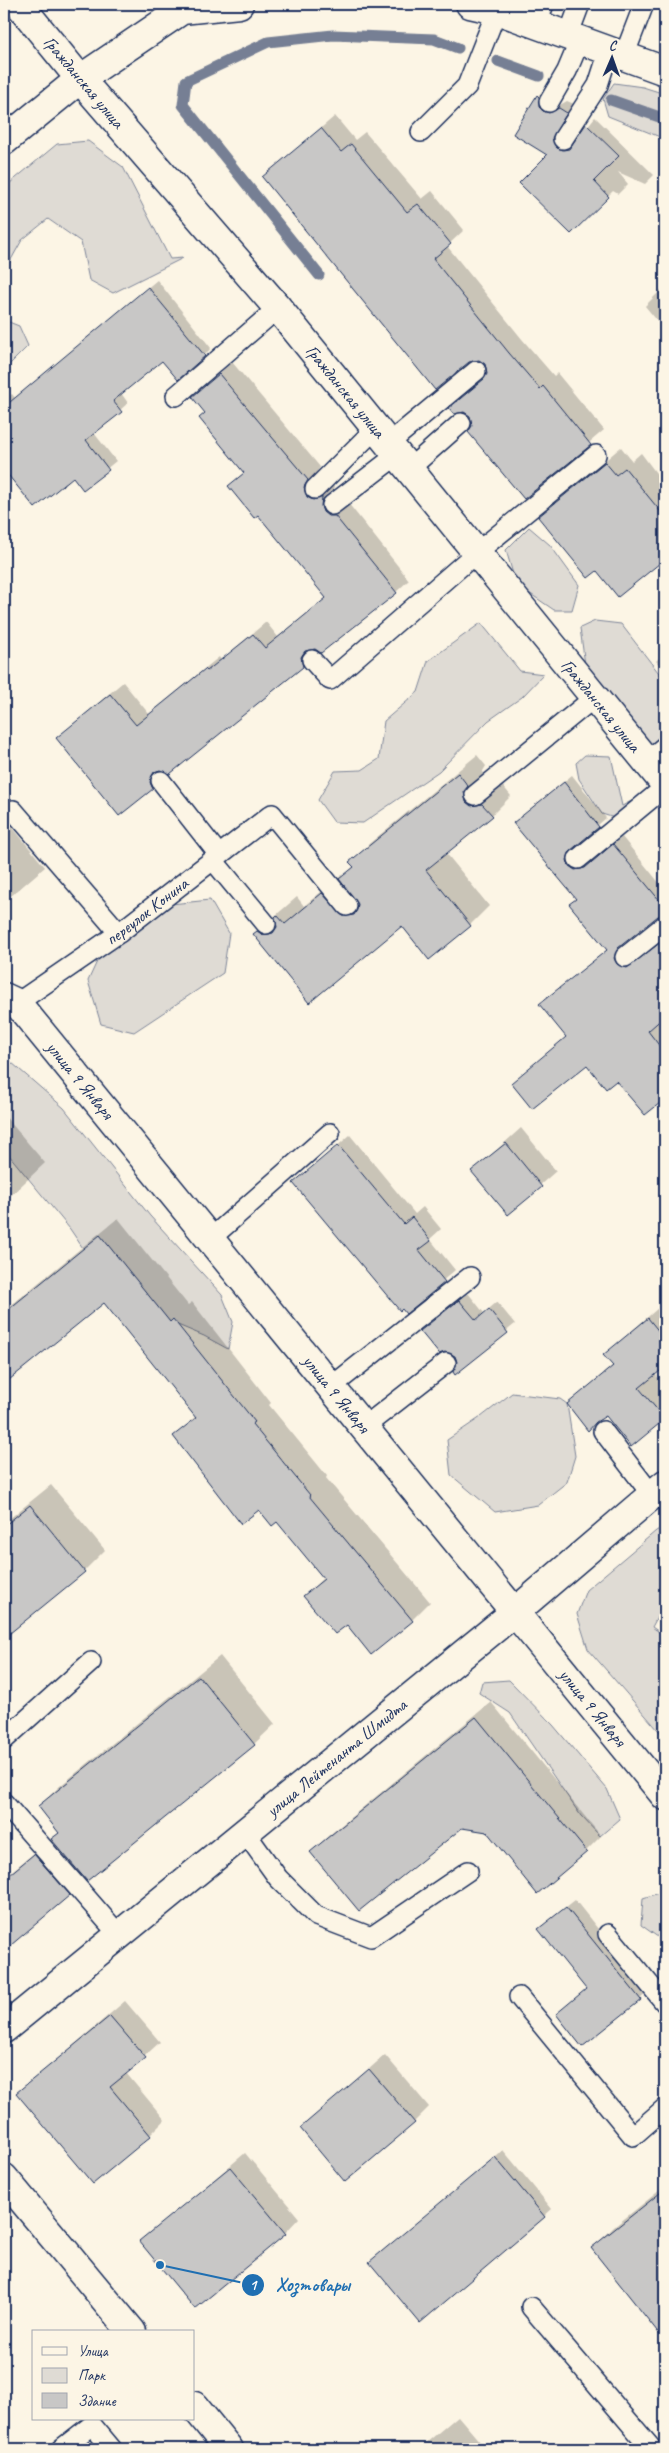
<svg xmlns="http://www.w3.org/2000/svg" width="669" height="2453" font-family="Caveat,sans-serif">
	<rect width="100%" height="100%" fill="#fcf5e5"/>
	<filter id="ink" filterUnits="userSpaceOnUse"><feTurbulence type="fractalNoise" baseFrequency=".02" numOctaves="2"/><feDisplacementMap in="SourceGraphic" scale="10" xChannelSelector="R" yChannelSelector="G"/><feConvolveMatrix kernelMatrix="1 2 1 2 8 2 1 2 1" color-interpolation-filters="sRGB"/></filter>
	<g filter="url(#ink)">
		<path fill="#dfdbd4" stroke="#7d8599" d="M614,83l29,4 22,7v45l-57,-23 -5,-17z
			M88,141l35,26 47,92 13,-1 -70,35 -24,-13 -8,-38 -33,-23 -26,21 -15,27 -3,1v-80l53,-44z
			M4,320l15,6 9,20 -24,24z
			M529,527l21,18 29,40 -7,25h-18l-38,-26 -10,-34z
			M595,621l26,3 44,57v89l-79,-98 -6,-44z
			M481,623l39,48 24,3 -22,23 -34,24 -49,50 -76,52 -29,-1 -16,-22 17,-29 27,-1 17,-11 5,-38 34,-29 10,-31z
			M585,755l26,1 11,50 17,-9 -15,24 -22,-7 -23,-35 -3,-16z
			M210,900l19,33 -6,40 -89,59 -33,-8 -13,-43 12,-26 71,-51z
			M4,1056l60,52 86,108 72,79 11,27 -5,27 -24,-13 -86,-36 -48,-71 -66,-80z
			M512,1393l48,6 7,5 8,52 -8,26 -29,23 -43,7 -44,-37 -4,-35 34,-23z
			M665,1526v82l-5,4 -8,15 13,9v102l-77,-89 -11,-35 9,-24 70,-59z
			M509,1680l44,45 54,64 13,30 -20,17 -19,-20 -71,-103 -31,-20 3,-11z
			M665,1891v48l-3,1 -21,-15 2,-27z"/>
		<path fill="#0003" d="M545,88l6,16 7,2 9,-5 7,3 -15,25 12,14 4,-1 20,-25 59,58 -9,9 -27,-12 10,12 -10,10 -5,-3 -42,42 -22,-79 -34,-20 23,-38z
			M335,116l20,24 10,-8 57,67 10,-8 32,39 -17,16 75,93 32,37 3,-3 47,57 -80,68 -53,-83 -7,-4 -13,-3 37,-33 -2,-11 -222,-187z
			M157,280l54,68 -7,8 -41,3 -42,34 7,10 -34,30 22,28 -33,27 -10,-13 -38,31 -31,-38v-68l8,-6 3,4z
			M665,286v44l-20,-24z
			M232,362l88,105 -4,6 3,11 7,4 8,-2 -1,7 15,10 61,77 -13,12 -82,55 2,6 -13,13 -140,104 2,5 -13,13 -95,-50 66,-56 26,32 70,-57 2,3 45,-38 12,15 49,-40 -69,-83 -28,-28 15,-14 -39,-59 -12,-16z
			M621,447l11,14 9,-8 24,32v72l-47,38 -21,-26 -58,-52z
			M665,652v20l-9,-11z
			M477,755l9,11 -3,5 2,12 17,2 9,11 -19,19 -46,38 43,53 -19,19 -40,33 -28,-34 -93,77 -55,-67 43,-37 7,9 38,-31 1,2 11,-11 -3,-4 19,-19z
			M572,775l34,43 -29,25 -3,9 9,10 11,-1 28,-24 43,53v24l-7,1 -36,30 -1,5 14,11 30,-22v158l-20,16 -28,-34 -49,-43 -27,-32 67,-55 -37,-45 6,-6 -54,-82z
			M4,817l41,50 -41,35z
			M4,1115l41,48 -41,39z
			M521,1128l35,43 -48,42 -35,-42z
			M350,1135l65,79 8,-7 18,22 -11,10 25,31 -49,42 -111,-129z
			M118,1218l70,87 4,-3 79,101 -2,2 58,71 -1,2 104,124 -18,18 -65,3 -42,-27 19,-19 -47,-57 -18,-12 -84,-72 21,-20 -92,-115 -100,82v-72z
			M468,1293l16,20 13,-11 18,22 -60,49 4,-11 -4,-7 -34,-24z
			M665,1302v64l-10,8 10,12v31l-34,28 -25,-30 -38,-11 45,-39 -9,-10z
			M51,1485l54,65 -21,21 -80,65v-113z
			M220,1656l55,68 -21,20 -168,134 -82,71v-85l7,8 49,-40 -21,-26 21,-20z
			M491,1702l110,134 -15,15 -49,41 -50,-61 -26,-5 -149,26 15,-15z
			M575,1900l73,92 -8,7 -83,15 30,-25 -40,-67z
			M125,2001l35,41 -34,31 39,47 -15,15 -132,-42z
			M385,2055l44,52 -15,15 -112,6z
			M503,2150l49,59 -8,7 -165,39z
			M245,2153l54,65 -14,15 -144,9z
			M665,2186v153l-72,-91 21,-21z
			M458,2416l28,33h-67z"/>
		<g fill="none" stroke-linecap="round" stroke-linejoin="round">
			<path stroke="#767f94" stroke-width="11" d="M498,61l41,15
				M611,100l54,19
				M319,275l-136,-170 3,-24 82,-39 65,-7 101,4 24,9"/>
		</g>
		<path fill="#c8c7c6" stroke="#1b2f5e" d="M537,95l2,2v10l4,4 6,2 10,-5 8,5 -15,25 5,10 6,2 6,-1 17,-25 33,32 -25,25 15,16 -38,37 -52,-51 28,-28 -34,-21z
			M321,128l20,24 10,-8 56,68 11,-8 33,40 -18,15 76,94 31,36 3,-3 48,59 -67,54 -56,-67 4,-6 -2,-10 -6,-4 -10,2 -5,-6 35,-29 3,-5 -2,-10 -6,-4 -10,2 -34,28 -173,-213z
			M148,287l57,69 -27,24 -16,-19 -49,40 9,11 -36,28 23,30 -26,20 -10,-13 -38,31 -31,-38v-63z
			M219,374l89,106 -4,7 3,10 6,3 9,-3 -1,9 2,6 5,4h7l62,77 -76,60 -6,-4 -10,2 -4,6 2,10 -133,107 -10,-4 -6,2 -4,10 3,7 -34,27 -63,-78 54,-44 26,31 69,-56 2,2 46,-37 12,14 61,-50 -68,-83 -4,3 -26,-32 16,-13 -45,-55 6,-5 -13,-16z
			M605,462l11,13 9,-7 40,49v42l-47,38 -21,-26 -9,7 -50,-61z
			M458,773l10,13 -4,5 2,11 5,4 11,-2 11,12 -67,54 45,56 -42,34 -27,-34 -93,77 -56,-69 4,-3 6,4 10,-2 4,-6 -2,-10 2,-2 8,9 37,-31 21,23 11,-1 3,-5 1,-6 -19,-25 15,-12 -5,-5z
			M564,782l35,45 -29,24 -3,9 2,6 6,4 10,-2 28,-24 52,63v7l-7,2 -40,32 -4,10 3,6 10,4 38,-29v77l-17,15 17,22v46l-20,16 -29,-34 -10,8 -19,-24 -55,44 -21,-26 55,-46 -27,-33 68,-54 -38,-46 7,-5 -63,-76z
			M506,1143l36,44 -34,28 -37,-44z
			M338,1145l66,79 8,-7 19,24 -12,9 26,32 -39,32 -4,-5 -2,2 -107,-128z
			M100,1235l70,87 3,-3 82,103 -3,2 58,71 -1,1 104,125 -42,34 -24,-30 -12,9 -32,-38 21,-17 -47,-57 -5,4 -13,-16 -18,14 -68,-88 23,-18 -92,-115 -100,81v-71z
			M459,1300l17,20 13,-11 19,24 -53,42 -2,-3 4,-10 -2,-6 -10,-4 -6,2 -19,-23z
			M648,1318l17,21v28l-26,21 26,31 -34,28 -25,-31 -10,6 -8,9 -21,-27 46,-38 -10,-11z
			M30,1505l55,67 -81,66v-112z
			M199,1676l56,69 -168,136 -36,-42 8,-6 -21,-27z
			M476,1717l111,135 -50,42 -50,-62 -25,-4 -103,83 -49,-59z
			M34,1854l36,41 -66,56v-72z
			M566,1907l75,93 -59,47 -26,-33 30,-25 -48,-60z
			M110,2016l36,42 -36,29 41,49 -58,48 -77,-91z
			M369,2069l46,54 -70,59 -45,-54z
			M495,2157l50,60 -125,106 -51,-61z
			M230,2167l56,67 -91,75 -56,-68z
			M665,2189v152l-74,-93z"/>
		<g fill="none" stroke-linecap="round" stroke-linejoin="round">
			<defs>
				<g id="service">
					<path d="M537,24l7,-20"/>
					<path d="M568,36l12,-32"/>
					<path d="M624,56l20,-52"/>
					<path d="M549,102l18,-31 13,-31"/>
					<path d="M421,132l46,-46 30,-76"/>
					<path d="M563,139l35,-54 11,-34"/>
					<path d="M176,396l102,-88"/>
					<path d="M388,444l88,-73"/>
					<path d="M409,469l52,-46"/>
					<path d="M315,489l61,-61"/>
					<path d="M332,505l65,-50"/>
					<path d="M312,660l18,20 146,-127 120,-98"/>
					<path d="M647,761l18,-15"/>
					<path d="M161,781l58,74"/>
					<path d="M475,795l120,-98"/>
					<path d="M13,810l106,123"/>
					<path d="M578,859l87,-72"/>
					<path d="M213,860l53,64"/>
					<path d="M625,957l40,-32"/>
					<path id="s1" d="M17,1003l102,-70 153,-119 75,92"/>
					<path d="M210,1239l120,-106"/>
					<path d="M331,1387l139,-110"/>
					<path d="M364,1427l82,-64"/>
					<path d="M603,1431l49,64"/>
					<path d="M4,1740l87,-78"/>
					<path d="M4,1803l115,132"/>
					<path d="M245,1832l33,46 38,38 55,21 97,-66"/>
					<path d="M608,1934l57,69"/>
					<path d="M519,1997l114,139 32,-28"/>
					<path d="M531,2307l121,142"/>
					<path d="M61,2449l31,-24 20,24"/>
				</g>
				<g id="minor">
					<path id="s2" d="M80,79l198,229 387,476"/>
					<path id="s3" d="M4,2029l511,-417 150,-128"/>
				</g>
				<g id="tertiary">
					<path d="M19,4l61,75"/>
					<path d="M470,4l27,6 168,61"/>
					<path d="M4,141l76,-62 102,-69 57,-6"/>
					<path id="s4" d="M4,997l13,6 648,793"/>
					<path d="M4,2178l128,154"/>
					<path d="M194,2406l35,43"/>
				</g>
			</defs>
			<use href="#service" stroke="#1b2f5e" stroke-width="22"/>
			<use href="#minor" stroke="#1b2f5e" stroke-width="31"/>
			<use href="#tertiary" stroke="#1b2f5e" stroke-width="31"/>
			<use href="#service" stroke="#fcf5e5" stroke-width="19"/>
			<use href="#minor" stroke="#fcf5e5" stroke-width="28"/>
			<use href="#tertiary" stroke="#fcf5e5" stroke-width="28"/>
		</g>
	</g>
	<g text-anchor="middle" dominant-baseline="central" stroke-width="4" stroke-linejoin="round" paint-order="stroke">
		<g font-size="18" fill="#1b2f5e" stroke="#fcf5e5">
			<text transform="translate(84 82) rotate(50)">Гражданская улица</text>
			<text stroke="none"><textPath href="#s2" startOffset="410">Гражданская улица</textPath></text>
			<text stroke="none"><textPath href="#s2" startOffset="815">Гражданская улица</textPath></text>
			<text stroke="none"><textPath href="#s1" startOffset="159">переулок Конина</textPath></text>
			<text stroke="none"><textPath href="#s4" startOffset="114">улица 9 Января</textPath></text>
			<text stroke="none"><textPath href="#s4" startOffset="519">улица 9 Января</textPath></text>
			<text stroke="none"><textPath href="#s4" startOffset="924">улица 9 Января</textPath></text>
			<text stroke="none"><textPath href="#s3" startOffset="429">улица Лейтенанта Шмидта</textPath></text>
		</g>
	</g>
	<path fill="none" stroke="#1f6fb2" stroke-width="2" d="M160 2265L253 2285"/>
	<g fill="#1f6fb2" stroke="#fcf5e5" stroke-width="2">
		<circle cx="160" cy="2265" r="5"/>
		<circle cx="253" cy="2285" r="12"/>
	</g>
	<g font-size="15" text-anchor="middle" font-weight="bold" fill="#fff">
		<text x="253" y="2290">1</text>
	</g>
	<g font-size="19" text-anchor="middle" font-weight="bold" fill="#1f6fb2" stroke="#fcf5e5" stroke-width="4" stroke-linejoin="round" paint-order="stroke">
		<text x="313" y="2291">Хозтовары</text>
	</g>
	<rect width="669" height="2453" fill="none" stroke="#fcf5e5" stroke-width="20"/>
	<rect x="10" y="10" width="649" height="2433" fill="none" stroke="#1b2f5e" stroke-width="2" filter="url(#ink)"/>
	<rect x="32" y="2330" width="162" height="90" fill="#fcf5e5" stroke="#a2a6af"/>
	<rect x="42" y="2347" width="25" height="8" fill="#fcf5e5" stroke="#a2a6af"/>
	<text x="78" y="2356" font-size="15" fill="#1b2f5e">Улица</text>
	<rect x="42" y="2368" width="25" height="15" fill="#dfdbd4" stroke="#a2a6af"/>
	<text x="78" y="2380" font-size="15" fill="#1b2f5e">Парк</text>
	<rect x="42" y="2393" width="25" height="15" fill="#c8c7c6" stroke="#a2a6af"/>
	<text x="78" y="2406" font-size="15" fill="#1b2f5e">Здание</text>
	<g transform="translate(612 58) rotate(2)" stroke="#fcf5e5" stroke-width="4" paint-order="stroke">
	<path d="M0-4L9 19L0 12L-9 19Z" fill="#1b2f5e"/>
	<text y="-8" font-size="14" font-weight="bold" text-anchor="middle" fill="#1b2f5e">С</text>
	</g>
</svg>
